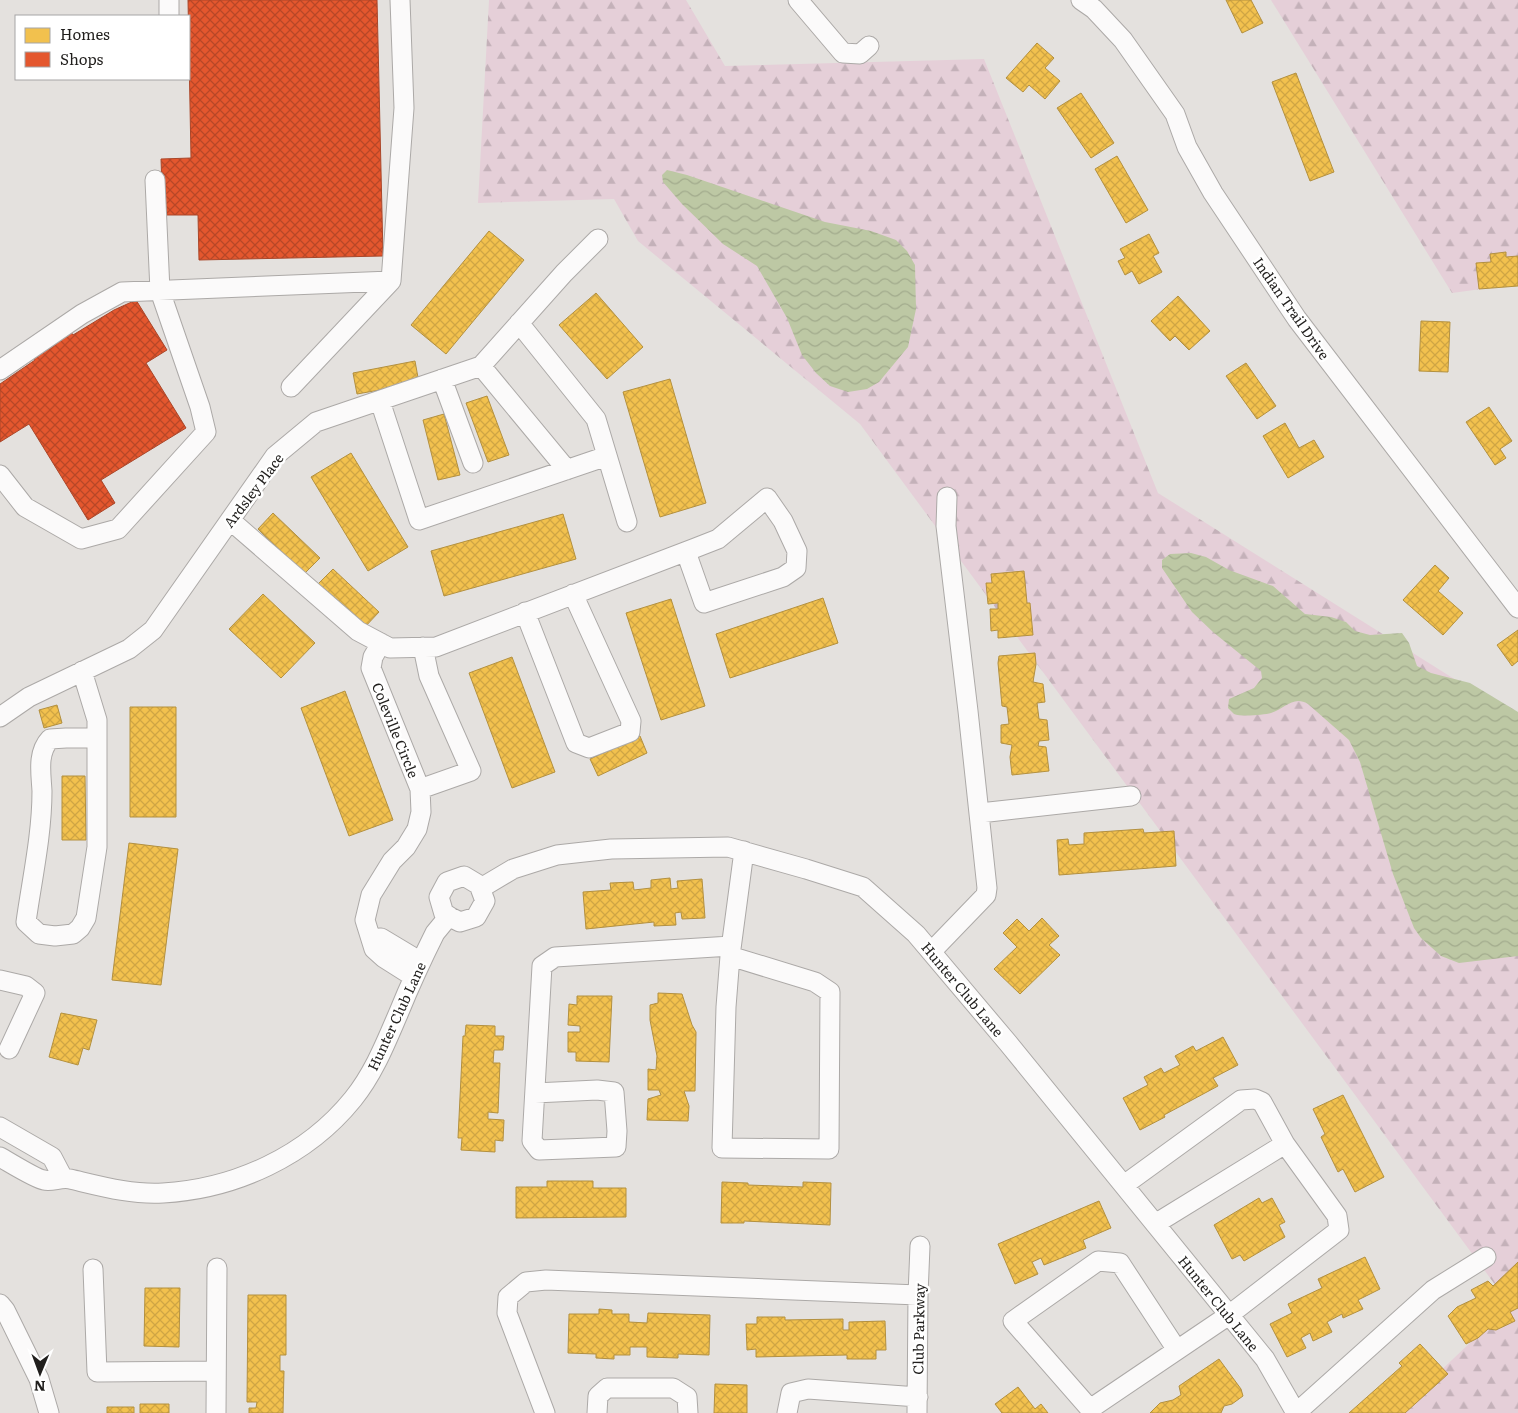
<svg xmlns="http://www.w3.org/2000/svg" width="1518" height="1413" font-family="Literata,serif">
	<defs>
		<pattern id="forest-firs" width="22" height="20" patternUnits="userSpaceOnUse" patternTransform="scale(1.25)"><rect width="22" height="20" fill="#e5cfd8"/><path d="M5 1l3.5 6h-7zM16 11l3.5 6h-7z" fill="#c4b1b9"/></pattern>
		<pattern id="water-waves" width="16" height="10" patternUnits="userSpaceOnUse" patternTransform="scale(1.25)"><rect width="16" height="10" fill="#bdc8a4"/><path d="M0 5q4-4 8 0t8 0" fill="none" stroke="#a2ab8d"/></pattern>
		<pattern id="homes-cross-hatch" width="8" height="8" patternUnits="userSpaceOnUse" patternTransform="scale(1.25)"><rect width="8" height="8" fill="#f2c14e"/><path d="M0 0l8 8M0 8l8-8" fill="none" stroke="#cfa544"/></pattern>
		<pattern id="shops-cross-hatch" width="8" height="8" patternUnits="userSpaceOnUse" patternTransform="scale(1.25)"><rect width="8" height="8" fill="#e4572e"/><path d="M0 0l8 8M0 8l8-8" fill="none" stroke="#b84727"/></pattern>
	</defs>
	<rect width="100%" height="100%" fill="#e4e1de"/>
	<path fill="url(#forest-firs)" d="M489,0h197l39,66 259,-7 174,434 360,226v694h-122l114,-108 -650,-881 -222,-183 -24,-42 -136,4z
		M1271,0h247v284l-66,9z"/>
	<path fill="url(#water-waves)" d="M667,170l20,5 138,47 46,9 25,9 11,11 8,14 1,44 -8,38 -29,35 -12,7 -19,3 -18,-6 -14,-13 -14,-18 -15,-37 -30,-52 -34,-22 -41,-40 -19,-22 -1,-7z
		M1191,553l15,4 23,13 44,16 32,28 26,3 15,5 9,9 15,4 32,-2 7,10 8,23 14,7 39,10 48,29v244l-59,7 -18,-7 -20,-18 -7,-10 -21,-54 -33,-112 -11,-22 -41,-36c-15,-9 -23,5 -37,9 -7,2 -30,4 -37,1 -2,-2 -4,-4 -6,-6l1,-9 25,-11 8,-10 -1,-7 -48,-39 -21,-20 -30,-44v-8l8,-6z"/>
	<path fill="url(#homes-cross-hatch)" stroke="#b3903f" d="M1226,0h25l12,23 -21,10z
		M1037,43l17,15 -9,10 15,13 -15,18 -16,-14 -6,7 -17,-14z
		M1296,73l38,99 -24,9 -38,-99z
		M1081,93l33,50 -23,15 -34,-50z
		M1117,156l31,54 -22,13 -31,-54z
		M489,231l35,29 -78,94 -35,-29z
		M1149,234l10,19 -6,3 9,16 -23,12 -7,-13 -7,4 -7,-14 7,-3 -5,-9z
		M1506,252v5l12,-1v30l-39,3 -3,-26 15,-1 -1,-8z
		M596,293l47,54 -36,32 -48,-54z
		M1178,296l32,35 -21,19 -14,-14 -5,5 -19,-20z
		M1421,321l29,1 -2,50 -29,-1z
		M415,361l4,22 -62,11 -4,-21z
		M1246,363l30,43 -19,13 -31,-43z
		M670,379l36,124 -46,14 -37,-125z
		M487,396l22,59 -21,7 -22,-59z
		M1489,407l23,34 -12,8 6,9 -11,7 -29,-43z
		M444,414l16,61 -22,5 -15,-60z
		M1285,423l14,25 15,-8 10,17 -36,21 -25,-42z
		M351,453l57,94 -40,24 -57,-94z
		M273,513l47,45 -16,16 -46,-45z
		M563,514l13,45 -132,37 -13,-45z
		M1435,565l14,13 -11,13 25,22 -20,22 -40,-35z
		M333,569l46,43 -15,16 -46,-44z
		M1024,571l3,32h3l3,32 -35,3v-8l-7,1 -1,-22h8v-6l-10,1 -2,-21h6l-1,-9z
		M263,594l52,49 -34,35 -52,-49z
		M823,598l15,45 -108,35 -14,-44z
		M671,599l34,107 -44,14 -35,-107z
		M1518,630v31l-6,5 -15,-21z
		M1035,653l1,11 -3,18 10,2 2,18 -8,1 2,16 8,1 2,20 -10,1 -1,5 8,1 3,24 -37,4 -2,-18 2,-12 -11,-2v-18l8,-1 -2,-17 -5,-1 -4,-43 1,-7z
		M512,657l43,115 -43,16 -43,-115z
		M345,691l48,129 -44,16 -48,-128z
		M57,705l5,18 -18,5 -5,-18z
		M130,707h46v110h-46z
		M640,736l7,17 -49,23 -8,-17z
		M62,776h23l1,64h-24z
		M1143,829l1,4 30,-2 2,35 -117,9 -2,-35 11,-1 1,6 15,-1v-11z
		M129,843l49,6 -17,136 -49,-5z
		M670,878l1,11 7,-1 -1,-7 25,-2 3,39 -23,1 -1,-7 -6,1 1,12 -22,1v-4l-68,7 -3,-37 28,-2 -1,-7 23,-1 1,8 17,-2v-8z
		M1042,918l17,18 -10,9 11,10 -40,39 -26,-25 23,-22 -14,-14 14,-14 12,12z
		M658,993l24,1 10,31 4,7 -1,59h-11l5,15 -1,15 -41,-1 1,-21 13,-4 -2,-5h-11v-21l8,1 1,-14 -7,-36v-15l8,-2z
		M577,996h35l-3,66 -33,-1v-9h-8v-20h12v-6l-12,-1 1,-21 8,1z
		M61,1013l36,7 -8,30 -6,-2 -5,17 -29,-8z
		M466,1025l29,1v10h9l-1,14h-9l-1,13h7l-2,50 -10,-1v7l16,1 -1,21 -8,-1v12l-34,-2 1,-12h-4l5,-102h2z
		M1223,1037l15,28 -25,13 5,8 -54,29 1,2 -25,13 -17,-32 25,-13 -4,-8 17,-9 3,5 16,-8 -5,-9 18,-10 3,5z
		M1343,1095l41,82 -29,15 -12,-23 -5,3 -17,-35 4,-3 -12,-25z
		M547,1181h46v7h33v29l-110,1v-31h31z
		M722,1182l26,1v2l55,2v-5l28,1 -1,42 -86,-4v2h-23z
		M1259,1198l3,5 10,-5 13,24 -6,3 6,12 -41,24 -4,-6 -8,4 -18,-34z
		M1099,1201l12,27 -28,12 3,8 -42,17 -3,-7 -9,4 6,12 -23,10 -17,-40z
		M1365,1257l15,32 -22,11 5,9 -20,9 -1,-4 -15,8 5,10 -19,9 -3,-8 -9,5 5,10 -19,9 -17,-33 22,-11 -4,-9 34,-16 -4,-9z
		M1518,1262v46l-8,4 5,9 -19,9 -8,-1 -10,9 -12,6 -18,-28 9,-9 19,-9 -5,-8 17,-9 5,5z
		M145,1288h35l-1,59 -35,-1z
		M248,1295h38v60h-6v16h4l-1,42h-34v-5h7l1,-6h-10z
		M599,1309l13,1v4h17v8l18,1 1,-10 62,2 -1,40 -31,-1v4l-31,-1v-10h-17v8h-16v4l-18,-1v-4l-28,-1 1,-39h30z
		M757,1317h28v3l58,-1v11h6v-8l36,-1 1,29h-10v9h-29v-4l-91,2v-8l-9,1 -1,-26h11z
		M1420,1344l28,30 -43,39h-56l53,-47 -3,-3z
		M1219,1359l22,30 2,7 -11,8 -8,2 -3,7h-71l10,-10 13,-3 8,-5 -2,-9z
		M715,1384l32,1v28h-33z
		M1018,1387l17,22 6,-5 7,9h-46l-7,-9z
		M140,1404h29v9h-29z
		M107,1407h27v6h-27z"/>
	<path fill="url(#shops-cross-hatch)" stroke="#aa4629" d="M188,0h189l6,256 -184,4 -1,-45h-35l-2,-56 30,-1z
		M136,300l31,50 -21,13 40,65 -85,52 14,23 -27,17 -59,-96 -29,18v-58l35,-24 -4,-8 38,-23 4,6 41,-25z"/>
	<g fill="none" stroke-linecap="round" stroke-linejoin="round">
		<defs>
			<path id="minor" d="M169,0v16
				M798,0l45,53 17,1 9,-8
				M1081,0l13,9 29,31 52,74 12,33 26,46 84,126 221,289
				M519,323l77,96 31,103
				M481,366l86,104
				M0,370l82,-56 40,-22 269,-11
				M442,379l31,84
				M291,387l100,-106 13,-173 -4,-108
				M380,401l39,119 188,-64
				M0,475l25,32 56,32 37,-10 88,-97 -6,-25 -40,-116 -5,-111
				M230,520l128,111 32,17 46,-1 259,-99 23,-9 49,-41 16,23 14,30 -1,17 -13,9 -79,26 -18,-51
				M525,612l51,131 13,5 41,-16 1,-11 -58,-127
				M381,643l-8,14 -2,11 49,121 1,23 -4,17 -11,18 -14,14 -21,34 -6,25 9,29 10,9 30,19
				M82,671l15,49v127l-11,71 -6,10 -7,6 -18,2 -16,-2 -13,-12c6,-43 16,-87 16,-131 -1,-18 -5,-38 8,-52l16,-1h31
				M0,717l29,-20 100,-48 24,-19 122,-174 41,-34 165,-56 83,-93 34,-34
				M420,789l51,-18 -42,-95 -6,-29
				M980,813l151,-17
				M464,876l15,9 6,16 -9,16 -16,5 -16,-8 -5,-17 8,-15z
				M481,888l32,-19 44,-14 54,-6 117,-2 78,22 57,18 53,47 92,109 257,316 31,54
				M372,939l9,-1 40,24
				M931,952l55,-57 1,-7 -19,-177 -22,-185 1,-29
				M730,956l85,26 15,10 -1,157 -107,-1 4,-141 4,-51 14,-105
				M0,980l26,6 9,7 -26,56
				M535,1093l62,-3 17,2 3,39 -1,16 -77,3 -7,-9 10,-175 13,-9 176,-11
				M0,1127l52,30 11,21
				M0,1157c9,5 36,22 44,23 8,2 17,-3 26,-1 30,7 62,16 93,14 72,-4 144,-37 190,-94 21,-26 33,-57 46,-87 11,-27 23,-53 36,-79l14,-17
				M1124,1185l117,-85 14,-1 7,3 23,42 52,72 2,14 -110,85 -139,94 -77,-88 85,-60 22,2 57,87
				M1155,1224l130,-80
				M93,1269l4,103 119,-1
				M0,1304l5,6 34,69 10,34
				M216,1413l1,-145
				M545,1413l-38,-100 1,-16 18,-15 20,-2 372,15
				M597,1413l1,-17 9,-8h66l14,9 1,16
				M787,1413l4,-20 17,-4 110,8
				M917,1413l1,-118 2,-49
				M1296,1413l137,-123 53,-33"/>
		</defs>
		<use href="#minor" stroke="#aca9a7" stroke-width="21"/>
		<use href="#minor" stroke="#fbfafa" stroke-width="19"/>
	</g>
	<g text-anchor="middle" dominant-baseline="central" stroke-width="5" stroke-linejoin="round" paint-order="stroke">
		<g font-size="14" fill="#211f1d" stroke="#fff">
			<text transform="translate(1292 308) rotate(55)">Indian Trail Drive</text>
			<text transform="translate(253 490) rotate(-53)">Ardsley Place</text>
			<text transform="translate(396 730) rotate(68)">Coleville Circle</text>
			<text transform="translate(963 989) rotate(50)">Hunter Club Lane</text>
			<text transform="translate(396 1016) rotate(-65)">Hunter Club Lane</text>
			<text transform="translate(1219 1303) rotate(51)">Hunter Club Lane</text>
			<text transform="translate(918 1329) rotate(-89)">Club Parkway</text>
		</g>
	</g>
	<rect x="15" y="15" width="175" height="65" fill="#ffffff" stroke="#a6a5a5"/>
	<rect x="25" y="28" width="25" height="15" fill="#f2c14e" stroke="#a6a5a5"/>
	<text x="60" y="40" font-size="15" fill="#211f1d">Homes</text>
	<rect x="25" y="52" width="25" height="15" fill="#e4572e" stroke="#a6a5a5"/>
	<text x="60" y="65" font-size="15" fill="#211f1d">Shops</text>
	<g transform="translate(40 1373) rotate(181)" stroke="#ffffff" stroke-width="4" paint-order="stroke">
	<path d="M0-4L9 19L0 12L-9 19Z" fill="#211f1d"/>
	<text y="-8" font-size="14" font-weight="bold" text-anchor="middle" fill="#211f1d">N</text>
	</g>
</svg>
